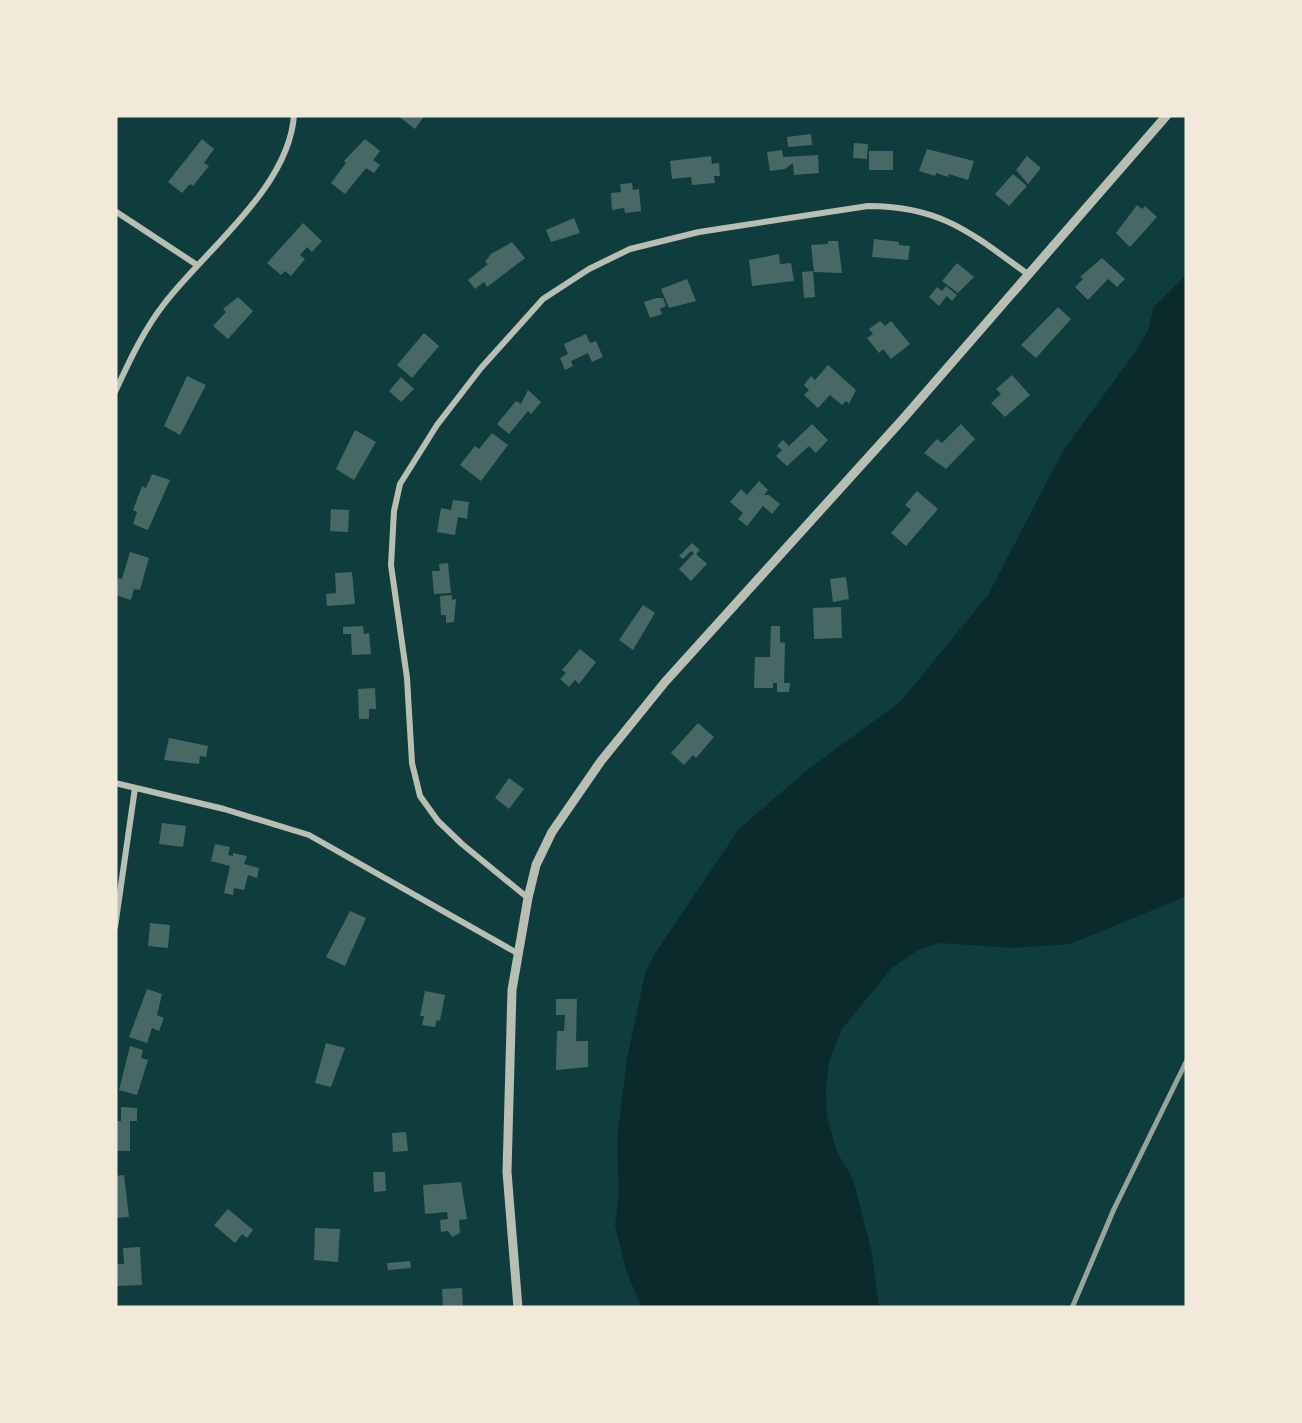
<svg xmlns="http://www.w3.org/2000/svg" width="1302" height="1423" font-family="Karla,sans-serif">
	<rect width="100%" height="100%" fill="#0f3d3e"/>
	<path fill="#0a2a2b" d="M1187,274v622l-117,48 -56,4 -74,-5 -22,7 -26,18 -50,61 -13,33 -3,28 1,27 10,35 16,27 19,74 7,55h-237l-16,-38 -11,-45 4,-30 -2,-56 10,-80 18,-85 9,-19 85,-126 67,-58 95,-70 87,-106 76,-146 70,-95 14,-24 6,-23z"/>
	<path fill="#486865" d="M397,115h28l-10,14z
		M811,134l1,11 -24,2 -1,-10z
		M202,139l12,10 -10,14 5,3 -16,20 -3,-2 -8,9 -14,-11z
		M365,139l15,12 -7,9 7,5 -6,8 -8,-5 -21,26 -14,-11 15,-20 -2,-2z
		M854,143l14,1 -1,15 -14,-1z
		M927,149l47,12 -6,19 -19,-6 -1,3 -12,-4 -1,3 -16,-5z
		M782,150l1,7 35,-2 1,18 -25,2 -1,-12 -8,6 -15,2 -3,-19z
		M869,151h24v19h-24z
		M711,156l1,8 7,-1 1,13h-6l1,7 -23,2 -1,-8 -19,2 -2,-18z
		M1027,156l14,12 -13,16 -12,-14z
		M1013,174l14,12 -18,20 -14,-12z
		M632,183l1,7 6,-1 2,22 -16,2 -1,-5 -12,2 -1,-17 10,-1 -1,-8z
		M1137,205l5,4 3,-3 12,11 -27,30 -14,-14z
		M574,218l6,15 -29,9 -5,-12z
		M303,223l19,18 -10,11 -5,-5 -7,8 5,4 -14,17 -6,-5 -4,4 -14,-12z
		M874,239l25,3v3l11,1 -2,14 -36,-3z
		M828,241h10l4,32 -28,-1 -3,-27 17,-1z
		M512,242l13,16 -38,29 -3,-5 -9,7 -7,-9 20,-16 -3,-2 6,-8z
		M779,254l1,10 11,-1 3,18 -42,5 -3,-26z
		M1102,258l23,21 -8,8 -9,-8 -20,21 -13,-13 8,-8 -3,-2z
		M957,263l17,14 -16,16 -16,-12z
		M813,271l2,26 -11,1 -2,-26z
		M687,279l9,22 -27,7 -8,-19z
		M946,286l11,9 -5,6 -5,-5 -8,10 -10,-9 8,-10 5,4z
		M238,297l15,14 -25,28 -15,-13 13,-14 -3,-3z
		M656,298h7l3,8 -6,3 2,5 -12,4 -6,-16z
		M1058,307l13,12 -35,39 -15,-13z
		M880,321l5,5 6,-5 19,23 -19,15 -8,-10 -4,4 -12,-15 6,-4 -4,-5z
		M424,333l15,13 -27,32 -15,-13z
		M586,334l4,9 6,-2 7,16 -11,5 -4,-9 -17,8 2,5 -8,4 -5,-12 8,-4 -4,-10z
		M828,365l28,25 -7,14 -3,-3 -4,4 -12,-10 -12,13 -14,-13 5,-5 -5,-5 7,-9 4,4z
		M1012,375l18,20 -25,22 -14,-14 10,-9 -5,-5z
		M187,376l19,9 -26,50 -16,-9z
		M401,377l13,12 -13,13 -12,-11z
		M528,390l13,12 -10,12 -3,-3 -19,23 -12,-10 19,-23 5,3z
		M812,424l16,16 -12,13 -7,-7 -22,20 -11,-10 6,-6 -5,-4 6,-6 6,6z
		M961,424l14,15 -29,30 -22,-16 13,-14 5,4z
		M355,430l21,12 -22,38 -18,-11z
		M492,433l16,12 -27,36 -21,-16 15,-19 4,3z
		M152,474l18,6 -22,50 -15,-6 4,-12 -4,-2 9,-24 4,2z
		M759,481l9,9 -4,5h5l11,9 -8,10 -9,-8 -16,20 -9,-7 5,-6 -13,-11 11,-13 6,6z
		M917,491l21,18 -32,37 -15,-13 20,-23 -6,-5z
		M453,500l16,2 -2,17 -9,-2 -3,18 -18,-3 4,-24 10,2z
		M331,509l18,1 -1,22 -18,-1z
		M692,543l8,7 -4,4 11,10 -16,17 -12,-12 15,-16 -3,-2 -8,8 -4,-3z
		M130,552l19,6 -9,32 -6,-1 -3,11 -16,-5 3,-17 4,1z
		M448,563l3,30 -17,1 -2,-23h8l-1,-7z
		M352,572l3,32 -28,2 -1,-12 10,-1 -1,-20z
		M846,577l3,22 -16,3 -3,-23z
		M452,595v5l4,-1 -2,23 -8,1v-8h-5l-1,-19z
		M643,605l12,8 -22,37 -14,-10z
		M841,607l1,31 -28,1 -1,-31z
		M363,626l1,8 5,-1 2,21 -19,1 -1,-21h-8v-7z
		M771,626h9v16l5,1 -1,40h6l-1,9h-12v-9h-4v5h-19l1,-31h15z
		M580,649l16,13 -17,22 -4,-4 -6,7 -9,-8 6,-6 -4,-3z
		M375,688l1,21h-7v10h-10l-1,-30z
		M698,723l16,14 -18,21 -3,-3 -9,10 -13,-12z
		M169,738l39,8 -2,11 -6,-1 -1,8 -35,-4z
		M509,778l15,11 -15,20 -14,-11z
		M162,823l24,3 -3,21 -24,-3z
		M215,844l15,3 -2,8 5,1v-3l14,3 -3,8 15,4 -2,10 -9,-3 -4,15 -10,-2 -1,7 -9,-2 6,-27 -19,-5z
		M350,911l16,7 -21,48 -19,-9z
		M150,923l20,2 -2,23 -20,-2z
		M147,989l15,5 -5,21 7,3 -5,13 -7,-3 -5,15 -18,-6z
		M425,991l20,4 -5,26 -3,-1 -2,7 -13,-2 2,-9h-4z
		M556,999h21l-1,42h12v26l-32,3 1,-39h7l1,-16h-9z
		M326,1043l19,5 -14,39 -16,-4z
		M130,1046l13,4 -2,8 7,2 -11,35 -18,-5z
		M121,1107l16,1v13h-7v30h-15v-30h6z
		M406,1132l2,19 -15,1 -1,-19z
		M373,1172h12l1,19 -12,1z
		M124,1175l5,42 -14,1v-42z
		M461,1182l6,37 -8,1 1,13 -8,4 -4,-6 -7,1 -1,-12 8,-1 -1,-7 -22,2 -2,-29z
		M228,1209l25,21 -6,8 -5,-4 -7,9 -21,-18z
		M315,1228l25,1 -2,33 -24,-2z
		M140,1247l2,38 -26,1 -1,-22h9l-1,-16z
		M410,1261l1,7 -23,2 -1,-7z
		M462,1288l1,20 -20,-2 -1,-17z"/>
	<g fill="none" stroke-linecap="round" stroke-linejoin="round">
		<path stroke="#b8beb3" stroke-width="6" d="M115,211l82,54
			M115,392c14,-30 28,-61 49,-88 42,-55 125,-116 130,-189
			M115,783l109,26 85,26 208,118
			M528,898l-66,-54 -24,-23 -18,-25 -8,-33 -5,-85 -16,-113 3,-54 6,-27 37,-59 44,-57 62,-69 46,-30 41,-20 69,-17 169,-26c74,0 104,28 161,69
			M115,927l20,-139"/>
		<path stroke="#b8beb3" stroke-width="9" d="M518,1308l-11,-136 5,-182 16,-92 8,-33 16,-33 49,-71 64,-79 237,-262 265,-305"/>
		<path stroke="#97a49c" stroke-width="5" d="M1072,1308l42,-99 73,-149"/>
	</g>
	<rect width="1302" height="1423" fill="none" stroke="#f1e9da" stroke-width="235"/>
</svg>
